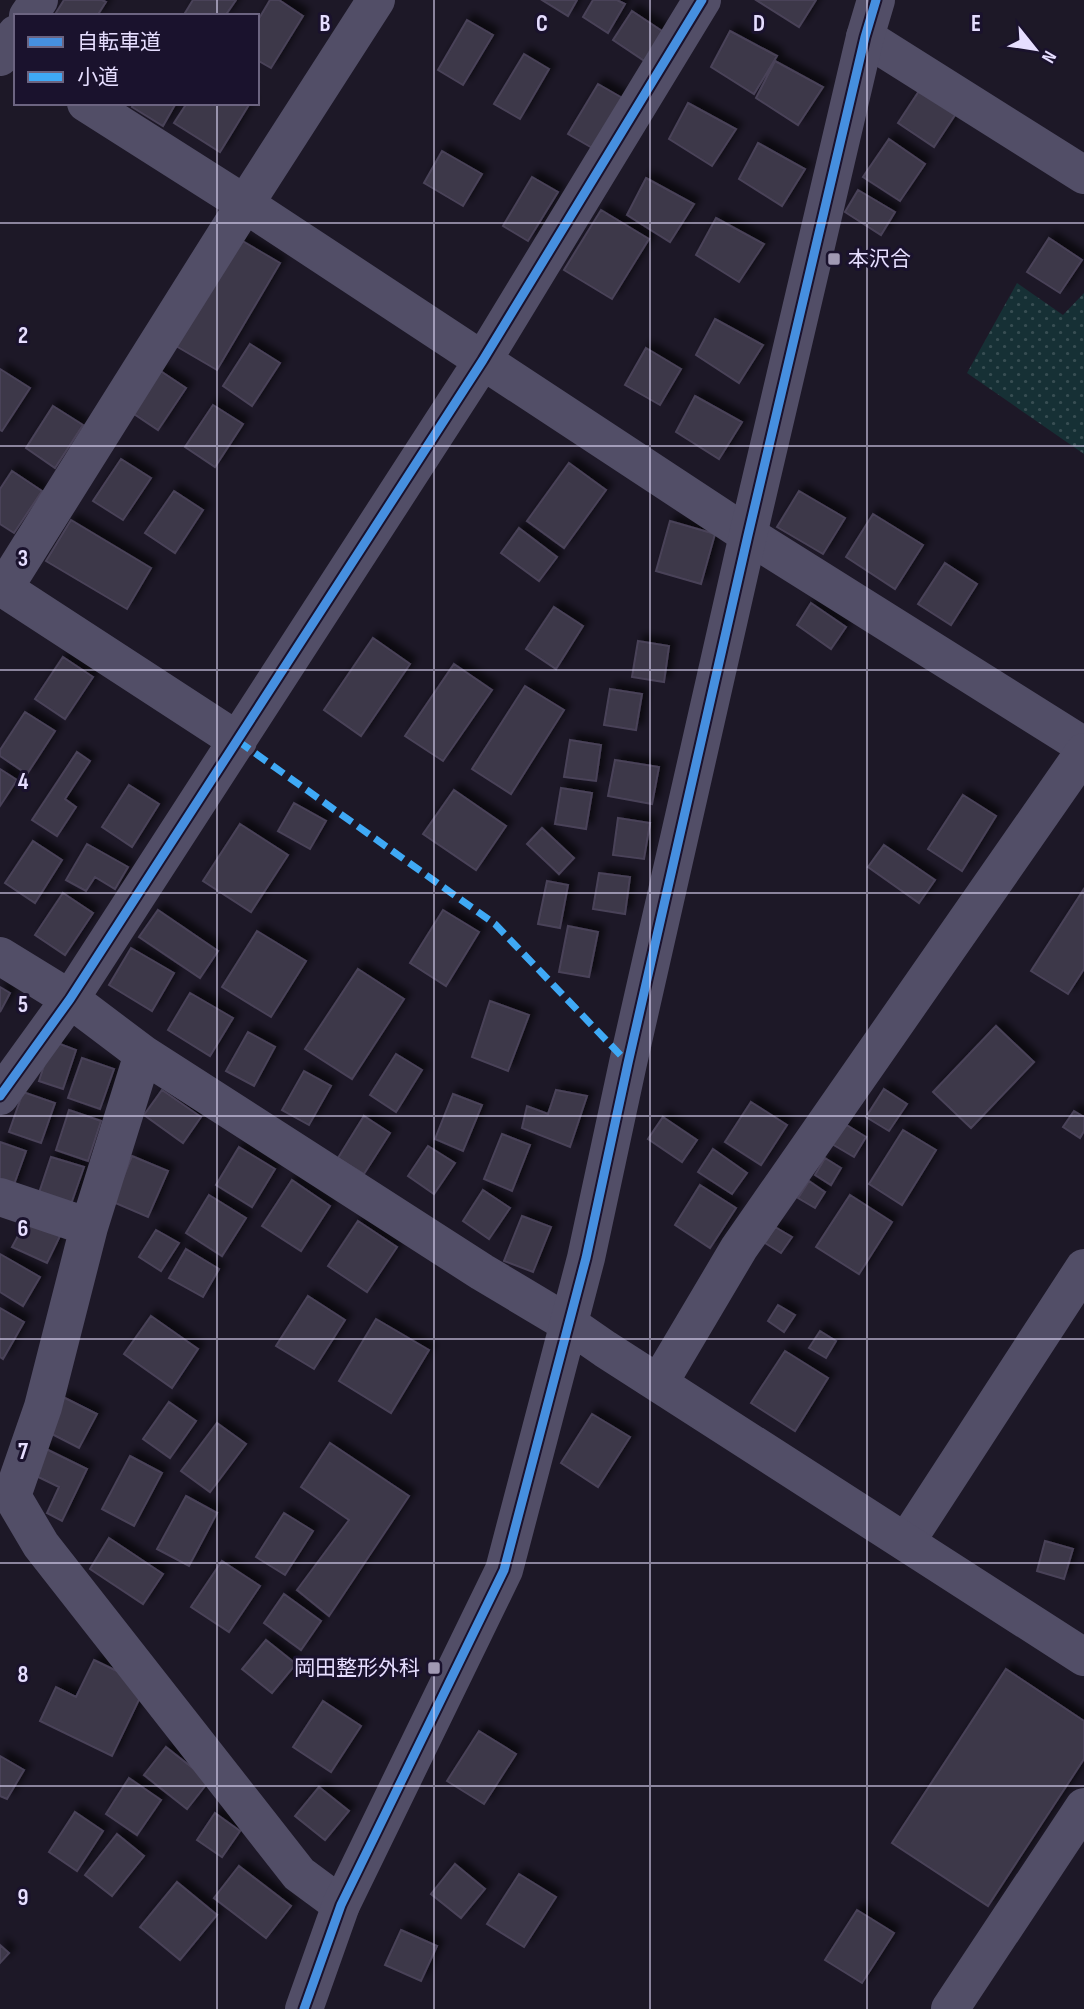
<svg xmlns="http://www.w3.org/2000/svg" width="1084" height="2009" font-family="'Sofia Sans Condensed','Noto Sans JP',sans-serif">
	<defs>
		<pattern id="grass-dots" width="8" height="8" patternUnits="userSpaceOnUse" patternTransform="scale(1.75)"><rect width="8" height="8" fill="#163035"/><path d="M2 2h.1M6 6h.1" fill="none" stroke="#384e53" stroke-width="1.8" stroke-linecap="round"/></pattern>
		<filter id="shadow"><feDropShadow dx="6" dy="-6" stdDeviation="3.5" flood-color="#0009"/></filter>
	</defs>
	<rect width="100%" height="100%" fill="#1d1827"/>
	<path fill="url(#grass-dots)" d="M1017,283l46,32 21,-22v161l-117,-81z"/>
	<path fill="#3c3748" stroke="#4a4359" stroke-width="2" filter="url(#shadow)" d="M64,0h38l4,2 -9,14h-43z
		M193,0h43l-11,16h-36l-4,-3z
		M270,0h9l24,16 -32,52 -14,-8v-38z
		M542,0h35l-9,16z
		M593,0h24l8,4 -17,29 -25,-16z
		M756,0h60l-17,27z
		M632,11l33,22 -19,29 -33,-22z
		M467,20l26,15 -30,50 -25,-15z
		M730,31l47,25 -23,38 -43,-27z
		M524,54l25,15 -29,50 -26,-15z
		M775,61l48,26 -25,38 -42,-27z
		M598,84l26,15 -30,50 -26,-15z
		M923,85l36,24 -25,38 -36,-24z
		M134,103h42l-13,23 -31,-19z
		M187,103h63l-30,49 -46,-29z
		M688,103l48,26 -24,37 -43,-27z
		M889,139l36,25 -25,37 -37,-24z
		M758,143l47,26 -23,37 -43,-27z
		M442,151l40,23 -19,32 -39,-23z
		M532,177l26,15 -30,49 -25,-15z
		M646,178l48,26 -24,38 -43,-27z
		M858,190l37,22 -14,23 -36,-23z
		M601,210l48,29 -37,60 -48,-29z
		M716,218l48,26 -25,38 -43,-27z
		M1049,238l33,22 -22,33 -33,-21z
		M239,239l41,24 -63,107 -41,-24z
		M715,319l48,26 -24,38 -43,-28z
		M250,344l30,19 -28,43 -29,-20z
		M646,348l35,21 -21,36 -35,-20z
		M156,368l30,20 -28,42 -30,-20z
		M0,369l30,19 -28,43 -2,-1z
		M695,396l47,26 -23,37 -43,-27z
		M213,405l30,19 -28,43 -30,-20z
		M53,406l30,19 -28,43 -29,-20z
		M121,459l30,19 -28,42 -30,-19z
		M569,463l37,27 -42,58 -37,-27z
		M12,471l30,20 -28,42 -14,-9v-35z
		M174,491l29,19 -28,43 -30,-20z
		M799,491l46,27 -22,36 -46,-27z
		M873,514l50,31 -28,44 -49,-32z
		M71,520l80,48 -24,41 -81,-48z
		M670,521l45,13 -14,50 -45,-13z
		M519,528l38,29 -18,24 -38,-28z
		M945,563l32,21 -26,41 -33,-21z
		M811,603l35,24 -15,22 -34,-24z
		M554,607l29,19 -27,43 -30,-20z
		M373,638l37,26 -49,72 -37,-26z
		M638,641l31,5 -5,36 -32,-5z
		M63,657l30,20 -28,42 -30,-20z
		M454,664l38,26 -49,71 -38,-25z
		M525,686l39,24 -53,84 -39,-25z
		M610,689l32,5 -6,36 -32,-5z
		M25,712l30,19 -28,43 -27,-18v-6z
		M570,740l31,5 -5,36 -32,-4z
		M77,752l13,9 -25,38 11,8 -19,29 -25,-16z
		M615,760l44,7 -7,37 -44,-8z
		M0,769l17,11 -17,26z
		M129,785l30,19 -27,43 -30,-20z
		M561,788l31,5 -6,36 -31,-5z
		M454,790l52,36 -30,44 -53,-36z
		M963,795l33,21 -34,55 -34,-22z
		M294,803l32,18 -16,28 -32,-18z
		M618,818l32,5 -6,36 -31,-4z
		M240,824l48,31 -37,57 -48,-31z
		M542,828l32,30 -15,16 -32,-30z
		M33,841l29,19 -27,43 -30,-20z
		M87,844l41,23 -13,22 -20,-12 -9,14 -20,-11z
		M884,845l51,35 -16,23 -51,-36z
		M599,873l31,4 -5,37 -32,-5z
		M547,881l21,4 -8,43 -22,-4z
		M1084,889v80l-16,25 -37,-23z
		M63,893l30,20 -28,42 -30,-20z
		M158,910l60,41 -18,27 -61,-41z
		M443,910l36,22 -33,54 -36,-23z
		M568,926l30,6 -9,45 -30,-5z
		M257,931l49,30 -35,56 -49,-30z
		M131,948l43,25 -22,38 -43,-26z
		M358,969l46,30 -52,80 -47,-30z
		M0,987l10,6 -10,19z
		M190,993l43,25 -23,38 -42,-26z
		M490,1001l39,14 -21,56 -36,-14z
		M996,1026l38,36 -63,66 -38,-36z
		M248,1032l27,15 -21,39 -28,-15z
		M52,1041l24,9 -13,39 -24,-8z
		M396,1054l26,16 -26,42 -26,-17z
		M82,1058l32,11 -14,40 -32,-11z
		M304,1071l27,15 -22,39 -27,-15z
		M884,1089l23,15 -18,27 -23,-14z
		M162,1090l39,27 -18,26 -39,-28z
		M556,1090l31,6 -17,51 -48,-19 5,-22 21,8z
		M23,1092l32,11 -14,40 -32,-11z
		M453,1094l29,11 -19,46 -28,-12z
		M751,1102l36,23 -26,40 -36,-23z
		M69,1110l32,11 -13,40 -32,-11z
		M1074,1111l10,6v14l-4,7 -17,-11z
		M364,1116l26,17 -26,41 -26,-16z
		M663,1117l34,23 -15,22 -34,-23z
		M845,1124l21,13 -12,20 -22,-13z
		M903,1130l33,20 -34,55 -33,-21z
		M502,1134l28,11 -18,46 -28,-12z
		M0,1142l26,9 -14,39 -12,-4z
		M428,1146l27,17 -21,31 -26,-18z
		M239,1147l36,22 -23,38 -36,-22z
		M713,1149l34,24 -15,21 -34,-22z
		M132,1156l36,15 -20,46 -35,-15z
		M51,1157l33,10 -14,40 -32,-11z
		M825,1158l16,10 -10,17 -16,-10z
		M292,1180l38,26 -29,45 -39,-25z
		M809,1181l16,11 -10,16 -17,-10z
		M700,1185l36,23 -26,40 -35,-23z
		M483,1190l27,18 -21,31 -26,-18z
		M209,1195l37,23 -24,38 -36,-23z
		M850,1195l42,27 -33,52 -43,-27z
		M522,1216l29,11 -18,45 -29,-11z
		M27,1219l33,17 -13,27 -35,-16z
		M358,1221l39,26 -30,45 -39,-26z
		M775,1227l17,10 -11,16 -16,-10z
		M156,1230l23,13 -18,28 -22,-14z
		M186,1249l33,20 -16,28 -34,-19z
		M0,1254l40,23 -17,29 -23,-14z
		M308,1296l37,24 -31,49 -38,-23z
		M778,1305l17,10 -11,17 -16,-11z
		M0,1308l24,14 -21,37 -3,-2z
		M151,1316l47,33 -26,39 -48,-34z
		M376,1319l53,31 -38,63 -52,-32z
		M820,1331l16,10 -10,17 -17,-10z
		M785,1351l43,27 -33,53 -44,-28z
		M63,1397l34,17 -18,34 -33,-17z
		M169,1402l27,19 -26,37 -27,-19z
		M592,1414l38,23 -32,50 -37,-24z
		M217,1423l29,21 -36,48 -29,-21z
		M330,1443l79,53 -80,120 -32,-26 52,-70 -48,-33z
		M40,1446l47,23 -25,52 -15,-8 12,-26 -31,-15z
		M130,1456l32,17 -28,53 -32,-17z
		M186,1496l31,17 -28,53 -32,-17z
		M284,1513l29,18 -28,44 -29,-18z
		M109,1538l54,36 -20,30 -53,-35z
		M1045,1541l28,8 -9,30 -27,-8z
		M222,1561l38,25 -31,46 -38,-25z
		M284,1594l37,27 -20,29 -37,-27z
		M266,1640l30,24 -24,29 -30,-24z
		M94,1660l52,25 -34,71 -72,-35 16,-34 20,10z
		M1006,1669l78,52v38l-96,147 -96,-63z
		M323,1701l38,25 -30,46 -38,-25z
		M479,1731l37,23 -32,50 -37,-23z
		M166,1747l43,34 -22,28 -43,-34z
		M0,1756l24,14 -17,29 -7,-3z
		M129,1778l32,22 -24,35 -31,-21z
		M319,1787l30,24 -24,29 -30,-24z
		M75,1812l28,19 -26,40 -28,-19z
		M215,1813l25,18 -18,26 -25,-17z
		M117,1834l27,22 -32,40 -27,-21z
		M455,1864l30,25 -24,29 -30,-24z
		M239,1866l52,40 -25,32 -52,-40z
		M519,1874l37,23 -32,50 -37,-23z
		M177,1882l40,33 -37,45 -40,-33z
		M857,1910l37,23 -32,50 -37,-23z
		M401,1930l36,16 -16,35 -36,-16z
		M0,1945l9,8 -9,10z"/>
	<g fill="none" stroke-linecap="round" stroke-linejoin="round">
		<path stroke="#524e67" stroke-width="38" d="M28,16l11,-16
			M865,37l219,138
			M0,57l16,-23
			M86,103l159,101 503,331 336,211
			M0,586l238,155
			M4,588l241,-384 131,-204
			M0,956l70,43 73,55 339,218 87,52
			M143,1054l-54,173 -46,180 -31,89 29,49 258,329 42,31
			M0,1096l70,-97 413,-639 219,-360
			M0,1197l89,30
			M906,1542l178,-274
			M950,2009l134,-202"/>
		<path stroke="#524e67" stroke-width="38" d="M569,1324l36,25 479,308
			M659,1383l80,-135 345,-496
			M304,2009l37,-104 163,-335 82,-312 42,-195 120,-528 117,-498 11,-37"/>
		<path stroke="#3fa9f5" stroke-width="7" stroke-dasharray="14 7" stroke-linecap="butt" d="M238,741l257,183 133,139"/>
		<defs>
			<path id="cycleway" d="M0,1096l70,-97 413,-639 219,-360
				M304,2009l37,-104 163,-335 82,-312 42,-195 120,-528 117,-498 11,-37"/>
		</defs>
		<use href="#cycleway" stroke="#1a122d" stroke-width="13"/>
		<use href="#cycleway" stroke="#468fdf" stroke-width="9"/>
	</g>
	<path fill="none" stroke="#e6deff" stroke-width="2" stroke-opacity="0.55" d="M217,0v16M434,0v2009M650,0v2009M867,0v2009M217,103v1906M0,223h1084M0,446h1084M0,670h1084M0,893h1084M0,1116h1084M0,1339h1084M0,1563h1084M0,1786h1084"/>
	<g fill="#a099b3" stroke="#1a122d" stroke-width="2.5">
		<rect x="827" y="252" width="14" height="14" rx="3.5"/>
		<rect x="427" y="1661" width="14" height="14" rx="3.5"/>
	</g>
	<g text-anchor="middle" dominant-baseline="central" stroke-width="6" stroke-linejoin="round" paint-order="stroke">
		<g font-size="21" fill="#e6deff" stroke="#1a122d" text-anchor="start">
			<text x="848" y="259">本沢合</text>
			<text x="420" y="1668" text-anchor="end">岡田整形外科</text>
		</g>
	</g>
	<g font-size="23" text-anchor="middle" font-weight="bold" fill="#e6deff" stroke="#1a122d" stroke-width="6" stroke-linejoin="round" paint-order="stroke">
		<text x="325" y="31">B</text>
		<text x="542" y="31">C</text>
		<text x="759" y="31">D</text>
		<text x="976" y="31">E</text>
		<text x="23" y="343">2</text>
		<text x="23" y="566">3</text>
		<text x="23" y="789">4</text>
		<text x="23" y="1012">5</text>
		<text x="23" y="1236">6</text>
		<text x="23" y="1459">7</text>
		<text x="23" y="1682">8</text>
		<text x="23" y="1905">9</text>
	</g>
	<rect x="14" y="14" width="245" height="91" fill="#1a122d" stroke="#6c6481" stroke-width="2"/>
	<rect x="28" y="37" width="35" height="10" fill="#468fdf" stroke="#6c6481" stroke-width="2"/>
	<text x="77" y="49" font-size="21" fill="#e6deff">自転車道</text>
	<rect x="28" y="72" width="35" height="10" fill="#3fa9f5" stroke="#6c6481" stroke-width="2"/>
	<text x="77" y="84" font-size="21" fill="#e6deff">小道</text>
	<g transform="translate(1035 49) rotate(120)" stroke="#1a122d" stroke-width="5" paint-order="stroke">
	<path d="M0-5L12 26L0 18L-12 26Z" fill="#e6deff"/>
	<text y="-10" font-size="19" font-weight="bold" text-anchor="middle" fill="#e6deff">N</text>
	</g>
</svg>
